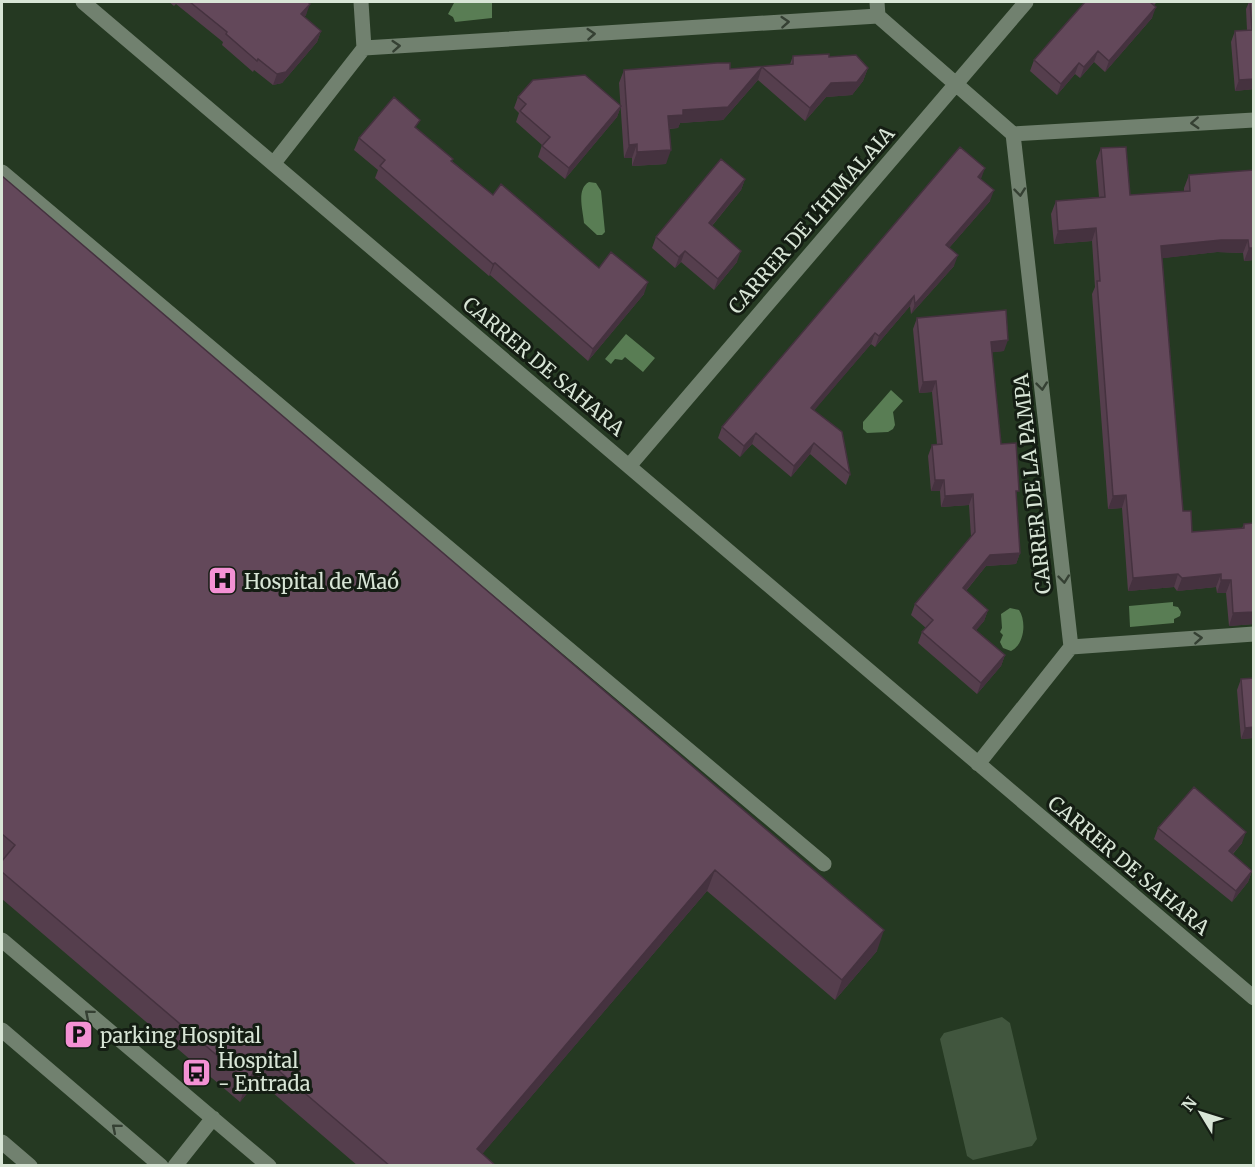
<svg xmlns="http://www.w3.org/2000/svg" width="1255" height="1167" font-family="Merriweather,serif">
	<rect width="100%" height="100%" fill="#253922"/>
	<path fill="#41563e" d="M1002,1017l8,6 27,116 -5,7 -59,14 -6,-4 -27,-117 4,-6z"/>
	<path fill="#597d54" d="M492,2v16l-37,4 -2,-5 -5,-3 6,-11z
		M589,182l7,1 5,8 4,41 -3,3h-5l-13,-12c-1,-13 -8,-34 5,-41z
		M626,334l29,24 -12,14 -18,-15 -3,3 -7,-1 -4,5 -6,-5z
		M891,390l12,11 -10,11 2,13 -2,4 -5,3 -21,1 -4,-4v-7z
		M1173,602v4l5,1 3,5 -1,4 -6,3v4l-44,4 -1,-21z
		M1010,608l9,2c8,12 5,35 -8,41l-8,-3 -3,-6 3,-7 -3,-3 2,-4 -1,-14z"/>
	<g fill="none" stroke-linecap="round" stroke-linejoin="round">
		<path stroke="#71816f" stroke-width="15" d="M83,2l1171,996
			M361,2l3,46 514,-32
			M877,2l1,14 135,118 58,513 183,-13
			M1013,134l241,-14
			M274,163l90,-115
			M2,172l822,692
			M629,466l397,-464
			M978,764l93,-117
			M2,940l267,226
			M2,1030l159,136
			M2,1142l28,24
			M175,1166l38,-48"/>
	</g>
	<path fill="#553e4d" d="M169,2h139l-2,13 -2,2 17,14 -4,11 -35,41 -9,2 -19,-15 -1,2 -31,-27 1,-3 -47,-38 -2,2z
		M1085,2h72l-3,3 -2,13 -47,54 -11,-10 -14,16 -5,-4 -18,21 -27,-24 4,-11z
		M1249,2h5v87l-19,2 -4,-49 4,-11 12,-1 -1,-21z
		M793,56l36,1 39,11 -5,13 -11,14 -26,2 -21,24 -47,-41 -35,40 -43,3 -2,5 -9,1 -3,35 -34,2v-8h-8l-5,-75 5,-13 106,-1 60,-5z
		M518,97l103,9 -4,11 -52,62 -27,-22 4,-12 -26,-23 3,-9 -5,-5z
		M417,129l35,32 41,34 106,73 45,26 -56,67 -98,-86 -1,1 -114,-98 3,-8 -24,-20 5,-12z
		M1101,148l29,47 54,-4v-3l5,-13 65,-5v90l-10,1 -1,-8 -26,-1 -55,6 21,253 9,21 50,-4 2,-4 10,-1v101l-25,2 -3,-33h-9l-1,-6 -39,4 -3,-4 -46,4 -6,-83 -14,1 -16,-215 3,-7 -3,-46 -38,3 -3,-30 5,-13 43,-4 -3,-36z
		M2,176l875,775 -42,49 -128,-109 -225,263 14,12h-138l-100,-86 -18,22 -238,-203z
		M745,179l-4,11 -29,36 25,36 -23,28 -33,-28 -6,6 -23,-20 4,-11z
		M981,179l9,22 -41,47 5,18 -43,48 -1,-8 -35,41 -4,-3 -57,66 36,64 -4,11 -36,-31 -19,23 -39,-33 -12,13 -22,-19 4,-11z
		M917,318l87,33 -12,1 9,92 15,53 4,56 -4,11 -30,2 -20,25 22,19 -4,11 -8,9 29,25 -4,11 -24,28 -59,-51 4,-11 4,-4 -15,-13 4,-11 56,-67 -2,-32 -28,2 -1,-16h-9l-3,-35 4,-11 5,-1 -5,-52 -13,1 -6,-64z
		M1241,679l13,59 -13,1 -4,-49z
		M1158,828l84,15 -9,11 19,17 -4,11 -16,20 -78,-63z"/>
	<path fill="#45323f" d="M310,4l-4,11 -9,10 4,-11z
		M1156,7l-4,11 -47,54 4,-11z
		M321,31l-4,11 -35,41 -9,2 4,-11z
		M1098,51l-4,11 -14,16 4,-11z
		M1079,63l-4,11 -18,21 4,-11z
		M762,67l-4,13 -35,40 -43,3 -2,5 -15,1 5,-13 15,-6z
		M868,68l-5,13 -11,14 -26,2 -21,24 5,-13 21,-25z
		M1254,79v10l-19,2 4,-11z
		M621,106l-4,11 -52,62 4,-11z
		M637,144l-5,14h-8l5,-13z
		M671,150l-5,14 -34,2 5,-14z
		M985,168l-4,11 -3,-2z
		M745,179l-4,11 -36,44 4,-11z
		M994,190l-4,11 -48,55 4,-11z
		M1096,228l-4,13 -38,3 4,-13z
		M1221,240h27l-5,13 -26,-1 -61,7 5,-13z
		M1249,248h5v12l-10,1z
		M685,251l-4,11 -6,6 4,-11z
		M741,251l-4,11 -23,28 4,-11z
		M958,255l-4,11 -43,48 4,-10z
		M495,263l-5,12 -1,1 4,-12z
		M648,282l-4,12 -56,67 5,-12z
		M914,296l-4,10 -35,41 4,-11z
		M875,333l-4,11 -64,75 4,-11z
		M1008,340l-4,11 -17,2 4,-11z
		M936,381l-4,11 -13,1 4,-11z
		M756,433l-4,11 -12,13 4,-11z
		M814,443l-4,11 -19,23 3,-11z
		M935,480h9l-4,11h-9z
		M973,494l-4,11 -28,2 4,-11z
		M1126,495l-4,13 -14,1 5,-13z
		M1020,553l-4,11 -30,2 -27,33 4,-11 27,-33z
		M1178,574l-4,13 -46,4 5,-13z
		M1221,574l-5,13 -39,4 5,-13z
		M1221,580h10l-5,13h-9z
		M988,610l-4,11 -15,18 4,-11z
		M1254,612v12l-25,2 4,-13z
		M1005,655l-4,11 -24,28 4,-11z
		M1254,727v11l-13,1 4,-11z
		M1246,832l-4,11 -17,19 4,-11z
		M715,870l-8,21 -235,275 5,-17z
		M1252,871l-4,11 -16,20 4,-11z
		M884,930l-7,21 -42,49 7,-20z
		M265,1059l-7,21 -18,22 7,-21z"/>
	<path fill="#63485a" stroke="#45323f" stroke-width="1.5" d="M190,2h118l2,2 -9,10 20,17 -35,41 -9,2 -19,-15 -1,2 -31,-27 1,-2z
		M1085,2h66h-1l6,5 -47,54 -11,-10 -14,16 -5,-4 -18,21 -27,-24z
		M1250,2h4v77l-15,1 -4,-49 17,-1z
		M829,54v3l27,-2 12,13 -11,14 -26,1 -21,25 -48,-41 -34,40 -45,3v5l-15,1 3,34 -34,2v-8l-8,1 -5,-75 93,-7h13v6l63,-5v-8z
		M585,75l36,31 -52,62 -27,-22 8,-9 -30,-26 6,-7 -8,-7 15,-17z
		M394,97l26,23 -5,7 38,32 -2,2 42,34 8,-11 98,84 12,-16 37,30 -55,67 -98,-86 -2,1 -113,-98 5,-6 -26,-22z
		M960,147l25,21 -7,9 16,13 -48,55 12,10 -43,49 -1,-8 -35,40 -4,-3 -64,75 31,24 8,42 -36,-31 -20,23 -38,-33 -12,13 -22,-19z
		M1126,147l4,48 60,-4 -1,-16 65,-5v78h-5l-1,-8h-27l-60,6 22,265h8l1,21 52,-4v-4l10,-1v89l-21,1 -2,-33h-10v-6l-39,4 -4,-4 -45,4 -7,-83 -13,1 -16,-215h3l-4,-53 -38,3 -2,-30 49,-4 -4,-49z
		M721,159l24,20 -36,44 32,28 -23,28 -33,-28 -6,6 -23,-20z
		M2,176l882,754 -42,50 -127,-110 -238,279 19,17h-106l-125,-107 -18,22 -245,-209v-11l13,-16 -13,-11z
		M1006,310l2,30 -17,2 10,102 15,-1 3,48h-3l4,62 -30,2 -27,33 25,22 -15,18 32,27 -24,28 -59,-51 11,-12 -18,-16 60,-72 -2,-38 -28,2 -1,-16h-9l-3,-35 10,-1 -6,-63 -13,1 -6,-64z
		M1254,678v49l-9,1 -4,-49z
		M1194,787l52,45 -17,19 23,20 -16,20 -78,-63z"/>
	<defs><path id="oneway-chevron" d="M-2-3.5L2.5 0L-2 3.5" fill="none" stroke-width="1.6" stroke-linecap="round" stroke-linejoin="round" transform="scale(1.5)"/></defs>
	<g stroke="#354033">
		<use href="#oneway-chevron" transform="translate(785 22) rotate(-4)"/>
		<use href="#oneway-chevron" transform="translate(591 34) rotate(-4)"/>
		<use href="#oneway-chevron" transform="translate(396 46) rotate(-4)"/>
		<use href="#oneway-chevron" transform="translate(1195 123) rotate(177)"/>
		<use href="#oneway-chevron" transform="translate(1020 192) rotate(84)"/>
		<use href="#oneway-chevron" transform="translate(1042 386) rotate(84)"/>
		<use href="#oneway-chevron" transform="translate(1064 579) rotate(84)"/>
		<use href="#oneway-chevron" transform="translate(1198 638) rotate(-4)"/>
		<use href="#oneway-chevron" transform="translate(89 1014) rotate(-140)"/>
		<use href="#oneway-chevron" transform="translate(116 1128) rotate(-140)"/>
	</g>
	<defs>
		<symbol id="hospital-square" viewBox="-11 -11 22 22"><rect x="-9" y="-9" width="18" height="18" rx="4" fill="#f491d4" stroke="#141d13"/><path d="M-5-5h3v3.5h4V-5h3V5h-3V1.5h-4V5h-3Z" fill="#111"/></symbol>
		<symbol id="parking-square" viewBox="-11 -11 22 22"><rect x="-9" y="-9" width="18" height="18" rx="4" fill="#f491d4" stroke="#141d13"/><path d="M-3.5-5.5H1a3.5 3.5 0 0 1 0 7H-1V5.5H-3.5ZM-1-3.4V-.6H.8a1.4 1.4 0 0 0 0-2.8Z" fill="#111"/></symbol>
		<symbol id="bus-square" viewBox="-11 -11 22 22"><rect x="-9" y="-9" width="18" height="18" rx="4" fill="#f491d4" stroke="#141d13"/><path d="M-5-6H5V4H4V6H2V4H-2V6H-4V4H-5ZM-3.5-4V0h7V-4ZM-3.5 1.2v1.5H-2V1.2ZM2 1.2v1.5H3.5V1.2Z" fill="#111"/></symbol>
	</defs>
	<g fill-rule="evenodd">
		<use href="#hospital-square" x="206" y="564" width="33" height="33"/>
		<use href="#parking-square" x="62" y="1018" width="33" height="33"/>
		<use href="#bus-square" x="180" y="1056" width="33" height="33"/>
	</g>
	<g text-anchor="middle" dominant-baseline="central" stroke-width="6" stroke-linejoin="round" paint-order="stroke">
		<g font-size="20" fill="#d8e5d6" stroke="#141d13">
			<text transform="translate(811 220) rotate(-49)">CARRER DE L'HIMALAIA</text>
			<text transform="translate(544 366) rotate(40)">CARRER DE SAHARA</text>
			<text transform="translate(1032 484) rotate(-96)">CARRER DE LA PAMPA</text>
			<text transform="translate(1129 865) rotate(40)">CARRER DE SAHARA</text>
		</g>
		<g font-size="20" fill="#d8e5d6" stroke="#141d13" text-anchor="start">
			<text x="244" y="581">Hospital de Maó</text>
			<text x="100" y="1035">parking Hospital</text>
			<text x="218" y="1060">Hospital<tspan x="218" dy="23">- Entrada</tspan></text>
		</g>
	</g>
	<rect width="1255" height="1167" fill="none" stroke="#d8e5d6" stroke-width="6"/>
	<g transform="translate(1201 1113) rotate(308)" stroke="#141d13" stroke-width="4.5" paint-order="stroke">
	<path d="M0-4.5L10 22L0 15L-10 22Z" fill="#d8e5d6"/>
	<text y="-9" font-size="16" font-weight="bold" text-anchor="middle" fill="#d8e5d6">N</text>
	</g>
</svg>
